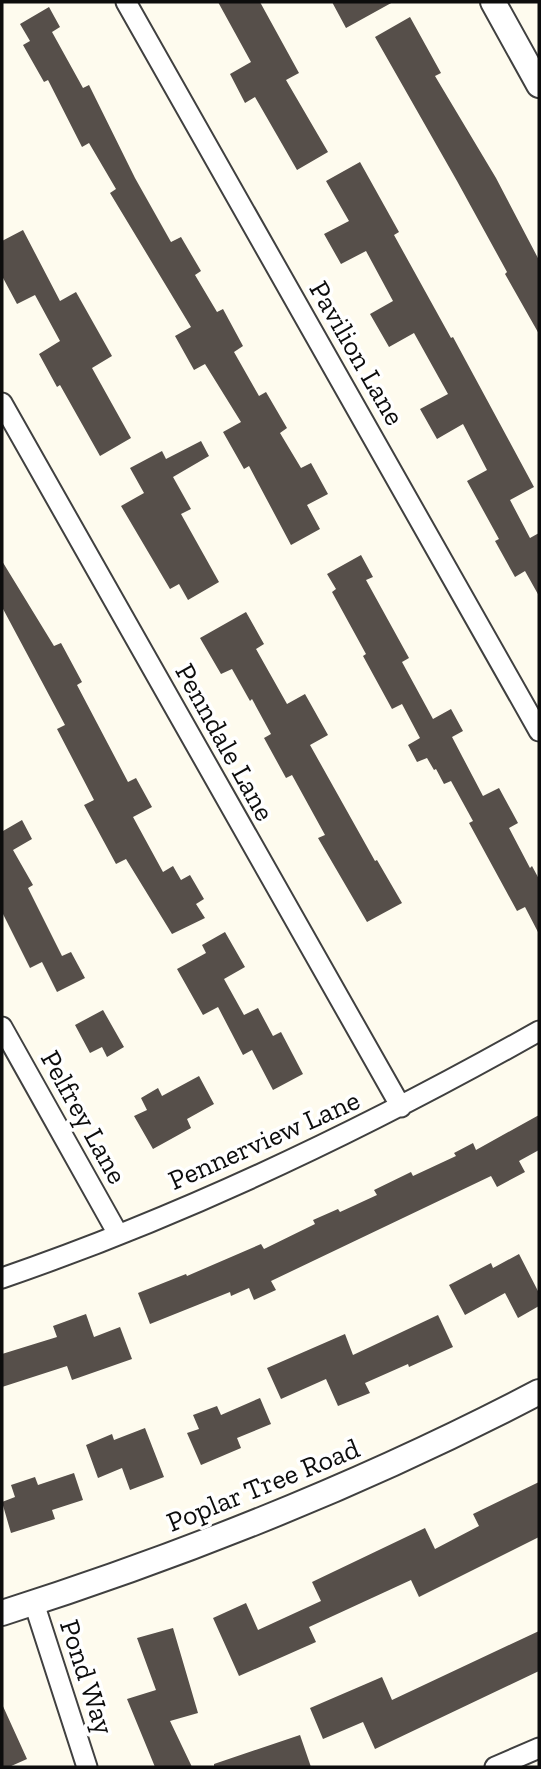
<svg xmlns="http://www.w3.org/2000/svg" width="541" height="1769" font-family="'Zilla Slab',serif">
	<rect width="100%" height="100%" fill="#fefbee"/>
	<path fill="#564f4a" d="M218,2h42l39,71 -13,7 42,72 -31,18 -42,-73 -10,6 -15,-29 21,-12z
		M332,2h61l-47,26z
		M49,7l11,20 -8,5 31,56 6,-3 46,93 36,64 10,-5 20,34 -6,4 22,37 6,-3 20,37 -9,6 25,44 7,-4 21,36 -7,5 21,35 10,-5 17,31 -21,11 13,24 -29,16 -42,-79 -5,3 -21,-37 18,-10 -36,-58 -11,6 -19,-34 16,-9 -81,-134 6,-4 -27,-46 -7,4 -34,-67 -4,2 -21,-37 7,-4 -10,-17z
		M410,17l31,56 -6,3 61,102 43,82v74l-34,-60 2,-2 -50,-91 -82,-144z
		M360,162l39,70 -5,3 57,103 2,-1 81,150 -24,13 20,38 9,-5v63l-14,-25 -10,6 -20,-36 4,-2 -32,-58 20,-11 -24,-46 -26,15 -17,-30 28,-15 -34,-61 -25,14 -19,-33 23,-13 -27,-50 -25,13 -17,-30 25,-13 -23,-40z
		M23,230l37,71 16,-9 36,64 -20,12 39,70 -31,18 -40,-71 -3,2 -18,-33 21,-13 -25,-46 -18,9 -15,-28v-35z
		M201,441l8,15 -36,21 18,32 -10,5 38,68 -31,18 -9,-16 -9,5 -49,-83 23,-13 -14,-25 32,-17 4,8z
		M361,555l12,22 -7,3 43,78 -7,4 31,57 18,-10 12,22 -11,6 31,59 16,-8 19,35 -9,5 21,40 2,-2 7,13v55l-14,-27 -8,4 -48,-88 4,-2 -22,-40 -7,3 -8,-15 -2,1 -7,-12 -10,4 -9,-17 12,-7 -18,-34 -10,5 -29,-53 3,-2 -34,-62 4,-3 -9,-15z
		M2,561l52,85 7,-3 21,39 -5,3 51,97 8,-4 16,29 -19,10 30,55 10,-6 8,14 9,-5 14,24 -8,5 9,14 -33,16 -46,-75 -10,5 -32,-59 10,-5 -37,-71 8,-4 -63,-118z
		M246,612l18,32 -8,5 31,55 18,-10 23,41 -18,10 65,116 2,-1 25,43 -35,19 -49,-84 7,-3 -33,-60 -6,3 -22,-40 7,-4 -19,-35 -2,2 -18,-32 -11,5 -21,-36z
		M22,820l10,19 -19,11 20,35 -5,3 34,68 9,-4 14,26 -28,14 -15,-30 -12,6 -28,-56v-83l1,2z
		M225,932l20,35 -21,12 20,36 14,-7 15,28 8,-4 22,42 -30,16 -21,-40 -9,5 -25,-48 -15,8 -26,-46 29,-16 -4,-8z
		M103,1010l21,37 -17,10 -5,-10 -12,6 -15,-28z
		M199,1076l15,28 -27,15 4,9 -38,21 -19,-33 13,-6 -6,-12 17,-10 4,8z
		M539,1115v35l-20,11 6,11 -28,15 -6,-11 -220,105 5,9 -22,10 -5,-12 -18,8 -1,-4 -80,32 -12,-31 48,-19 1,2 74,-32 3,5 51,-25 -2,-4 25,-11 2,3 37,-17 -3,-5 37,-18 2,4 43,-20 -2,-3 19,-10 3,7z
		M519,1254l20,39v13l-21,12 -13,-25 -40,22 -16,-30 42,-22 2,5z
		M86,1314l8,23 26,-10 12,32 -60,21 -5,-14 -65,21v-33l55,-17 -4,-11z
		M438,1315l15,32 -44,20 -1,-3 -43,19 5,10 -32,13 -12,-27 -45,20 -14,-31 78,-34 8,21z
		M260,1398l11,26 -34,14 4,10 -40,17 -14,-32 12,-4 -6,-14 24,-9 4,9z
		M145,1428l19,49 -34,13 -8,-22 -24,10 -12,-33 26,-11 2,6z
		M74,1473l9,27 -31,10 3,9 -44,14 -9,-31 13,-5 -4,-12 24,-8 3,8z
		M539,1482v55l-120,60 -8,-17 -102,47 7,15 -77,34 -26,-58 33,-15 12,27 63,-29 -9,-19 113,-54 10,21 44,-23 -6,-12z
		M173,1628l25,85 -28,8 22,46h-37l-28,-68 29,-9 -19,-52z
		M539,1631v40l-164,78 -12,-27 -40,17 -13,-31 72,-31 10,23z
		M2,1704l25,55 -18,8h-7z
		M300,1735l11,32h-97v-3z"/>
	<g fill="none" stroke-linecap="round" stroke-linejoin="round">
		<defs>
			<path id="minor" d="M126,2l413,729
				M2,403l399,704
				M2,1027l116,207
				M2,1278c187,-64 365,-150 537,-247
				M34,1603l53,164
				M495,1767l44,-19"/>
			<path id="tertiary" d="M493,2l46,83
				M2,1613c185,-59 365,-131 537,-221"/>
		</defs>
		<use href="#minor" stroke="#404040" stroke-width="23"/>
		<use href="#tertiary" stroke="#404040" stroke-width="28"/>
		<use href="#minor" stroke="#fff" stroke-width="19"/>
		<use href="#tertiary" stroke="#fff" stroke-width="24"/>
	</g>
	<g text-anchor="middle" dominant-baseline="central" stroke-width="7" stroke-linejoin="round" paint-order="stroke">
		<g font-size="28" fill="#0d0d0d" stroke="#fff">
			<text transform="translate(357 353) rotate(60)">Pavilion Lane</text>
			<text transform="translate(225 742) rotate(61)">Penndale Lane</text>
			<text transform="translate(84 1117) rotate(61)">Pelfrey Lane</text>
			<text transform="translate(264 1140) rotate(-24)">Pennerview Lane</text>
			<text transform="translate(263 1485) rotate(-22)">Poplar Tree Road</text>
			<text transform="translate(87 1677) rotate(72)">Pond Way</text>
		</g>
	</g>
	<rect width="541" height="1769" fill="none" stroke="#0d0d0d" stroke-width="7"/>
</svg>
